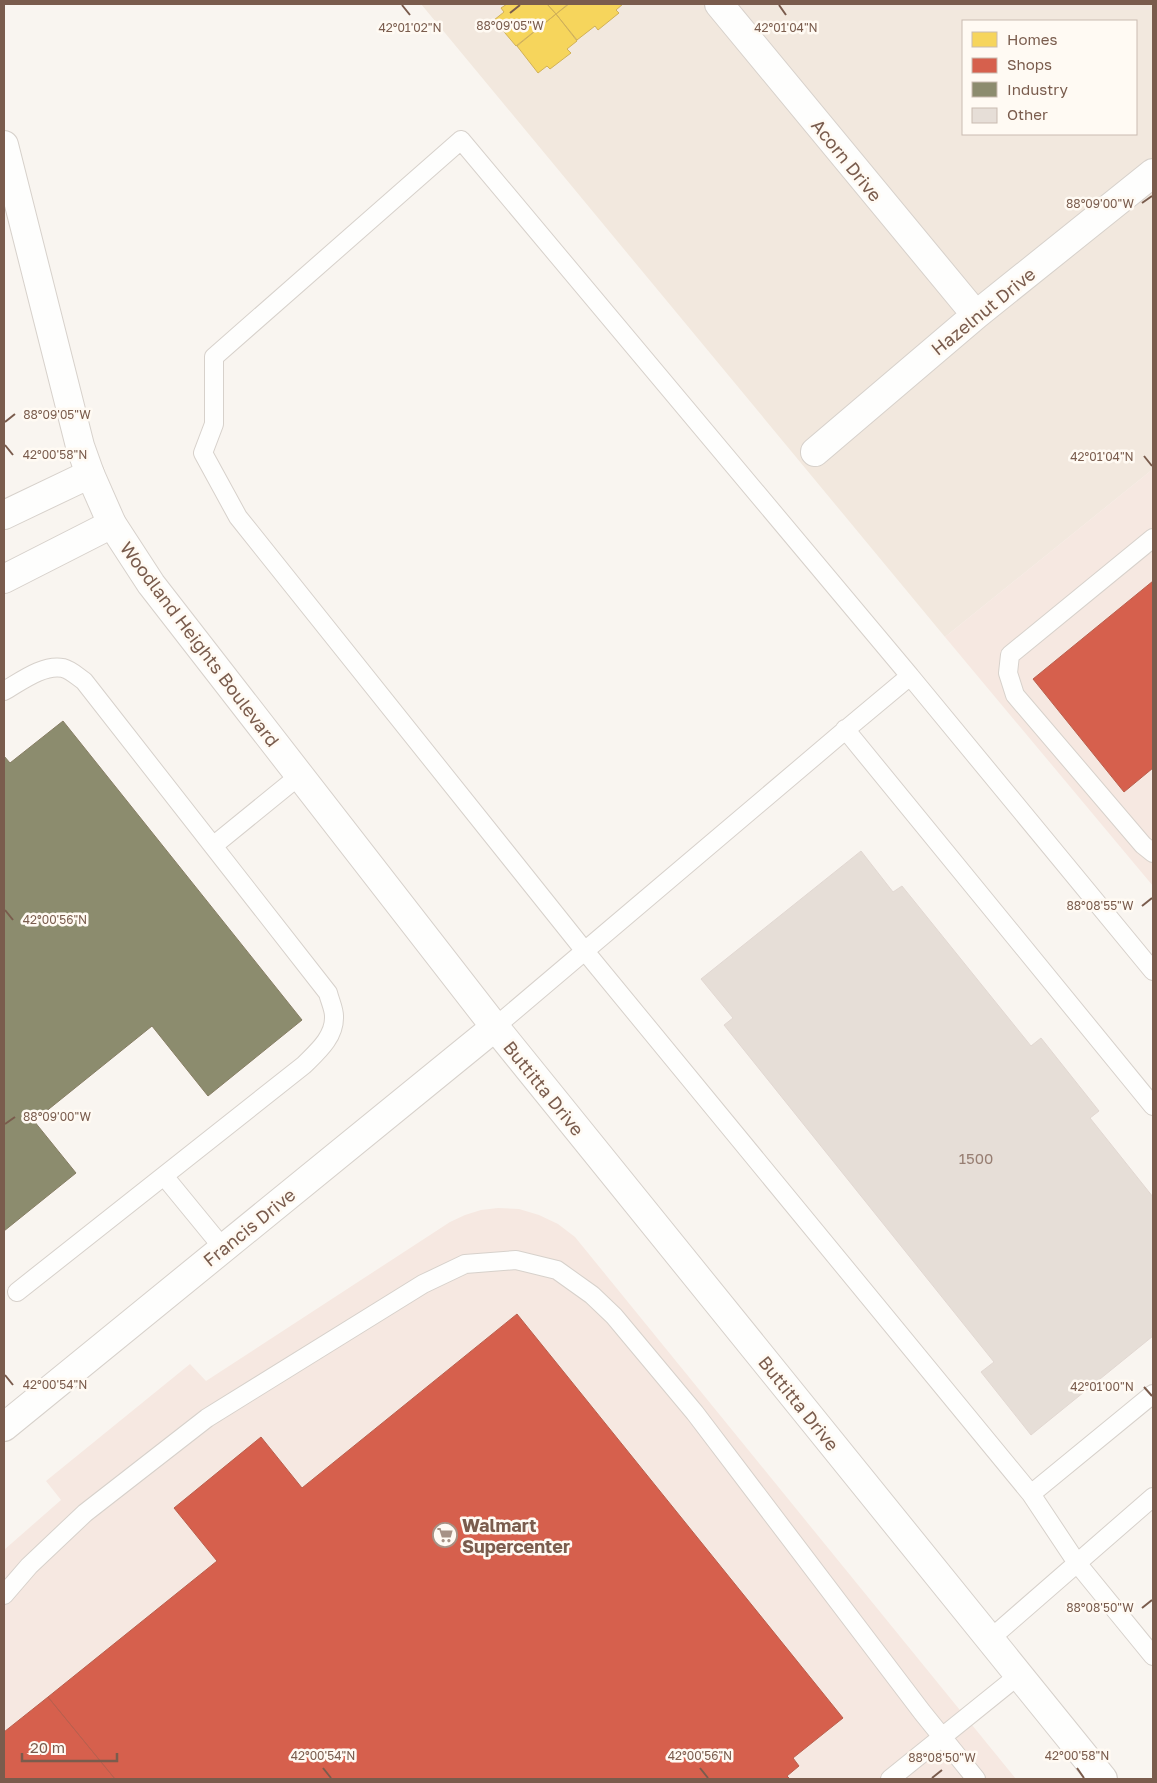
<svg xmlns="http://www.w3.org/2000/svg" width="1157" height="1783" font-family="'Golos Text',sans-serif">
	<rect width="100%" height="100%" fill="#f9f5f0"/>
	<path fill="#f2e8de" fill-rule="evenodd" d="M421,4h732v465l-208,168zM963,21h173v113h-173z"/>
	<path fill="#f6e8e1" d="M1153,469v417l-208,-249z
		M498,1208l21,1 20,6 19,9 17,13 441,542h-1012v-229l57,-50 -15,-19 144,-117 16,17 244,-159 15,-7 16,-5z"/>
	<path fill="#f6d55c" stroke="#d1b158" d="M507,4h40l9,10 -40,32 -22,-26 10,-8 -3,-4z
		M547,4h21l-12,10z
		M569,4h54l-7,6 3,3 -21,17 -3,-4 -18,14 -21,-26z
		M556,14l21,27 -10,8 4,4 -21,16 -3,-3 -9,7 -21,-27z"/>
	<path fill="#d6604d" stroke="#ba5f4d" d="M1153,581v187l-29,24 -91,-113z
		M517,1314l326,404 -50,40 6,8 -12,10 3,3h-675l-67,-82 169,-136 -43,-53 87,-71 41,51z
		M48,1697l67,82h-111v-47z"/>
	<path fill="#8c8c6e" stroke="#877e64" d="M63,721l239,299 -94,76 -56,-70 -118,95 42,52 -72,58v-475l6,7z"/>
	<path fill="#e6ded7" stroke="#e2d8d2" d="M861,851l32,41 9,-6 129,160 10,-8 58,73 -9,7 63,79v139l-122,99 -50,-63 13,-10 -270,-337 9,-7 -32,-39z"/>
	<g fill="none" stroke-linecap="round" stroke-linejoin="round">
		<defs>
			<path id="service" d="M1153,538l-143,117 -2,18 7,22 128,150 10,8
				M910,676l243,295
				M4,691c16,-9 39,-27 59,-23 8,2 15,9 21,13l244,312c2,8 6,16 6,23 1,21 -17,36 -30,49l-287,227
				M845,729l308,377
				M213,846l86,-70
				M495,1027c138,-118 276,-235 415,-351l-449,-536 -247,217v67l-11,29 35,64 346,433 447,544 46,69 76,93
				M164,1176l59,72
				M1031,1494l122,-100
				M4,1595l25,-29 56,-53 122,-95 216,-134 42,-20 51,-4 41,10 35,25 22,21 81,97 227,299 54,67
				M990,1639l163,-142
				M890,1779l129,-104"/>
			<path id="minor" d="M719,4l257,311
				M815,452l161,-137 177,-142
				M4,515l86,-41
				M4,579l108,-55
				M4,1427l491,-400"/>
			<path id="tertiary" d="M4,145l76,301 10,28 22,50 39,60 344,443 608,752"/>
		</defs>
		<use href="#service" stroke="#d7d1cb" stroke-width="20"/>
		<use href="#minor" stroke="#d7d1cb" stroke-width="30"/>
		<use href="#tertiary" stroke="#d7d1cb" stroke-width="30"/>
		<use href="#service" stroke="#fefefd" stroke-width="18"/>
		<use href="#minor" stroke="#fefefd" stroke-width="28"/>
		<use href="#tertiary" stroke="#fefefd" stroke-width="28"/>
	</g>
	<path fill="none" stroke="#7a5c4d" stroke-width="2" d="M402,5l8,10M779,5l7,10M510,13l10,-8M1142,203l10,-7M5,422l10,-8M5,445l8,10M1144,456l8,10M1142,906l10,-8M5,910l8,10M5,1124l10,-7M5,1375l8,10M1144,1387l8,9M1142,1608l10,-8M323,1768l8,10M700,1768l8,10M1077,1768l7,10M932,1778l10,-8"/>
	<defs>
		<symbol id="supermarket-ring" viewBox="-11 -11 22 22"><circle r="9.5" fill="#fffaf3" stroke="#a69286" stroke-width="1.5"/><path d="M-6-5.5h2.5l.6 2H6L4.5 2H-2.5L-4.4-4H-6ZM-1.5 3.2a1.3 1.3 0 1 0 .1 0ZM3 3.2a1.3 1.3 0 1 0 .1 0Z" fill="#a69286"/></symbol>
	</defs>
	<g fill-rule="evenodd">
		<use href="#supermarket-ring" x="431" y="1521" width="28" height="28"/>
	</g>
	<g text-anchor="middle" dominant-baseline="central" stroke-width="5" stroke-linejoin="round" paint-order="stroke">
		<g font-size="15" fill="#977e72">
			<text x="976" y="1158">1500</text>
		</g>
		<g font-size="18" fill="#7a5c4d" stroke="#fffaf3">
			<text transform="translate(847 160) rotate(51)">Acorn Drive</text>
			<text transform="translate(983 311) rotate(-39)">Hazelnut Drive</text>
			<text transform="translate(200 644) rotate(53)">Woodland Heights Boulevard</text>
			<text transform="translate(544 1088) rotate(51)">Buttitta Drive</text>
			<text transform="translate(249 1227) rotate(-39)">Francis Drive</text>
			<text transform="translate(799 1403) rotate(51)">Buttitta Drive</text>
		</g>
		<g font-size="18" font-weight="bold" fill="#7a5c4d" stroke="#fffaf3" text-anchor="start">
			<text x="462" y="1525">Walmart<tspan x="462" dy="21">Supercenter</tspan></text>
		</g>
	</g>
	<g font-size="12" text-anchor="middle" fill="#7a5c4d" stroke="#fffaf3" stroke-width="5" stroke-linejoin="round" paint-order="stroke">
		<text x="510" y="30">88°09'05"W</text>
		<text x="410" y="32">42°01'02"N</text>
		<text x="786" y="32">42°01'04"N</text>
		<text x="1100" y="208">88°09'00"W</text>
		<text x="57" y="419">88°09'05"W</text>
		<text x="55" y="459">42°00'58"N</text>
		<text x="1102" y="461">42°01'04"N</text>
		<text x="1100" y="910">88°08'55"W</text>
		<text x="55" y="924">42°00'56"N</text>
		<text x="57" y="1121">88°09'00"W</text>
		<text x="55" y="1389">42°00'54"N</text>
		<text x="1102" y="1391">42°01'00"N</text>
		<text x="1100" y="1612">88°08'50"W</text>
		<text x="323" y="1760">42°00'54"N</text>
		<text x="700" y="1760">42°00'56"N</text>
		<text x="1077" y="1760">42°00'58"N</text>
		<text x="942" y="1762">88°08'50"W</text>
	</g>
	<rect width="1157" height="1783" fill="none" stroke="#7a5c4d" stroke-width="10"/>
	<rect x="962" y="20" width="175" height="115" fill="#fffaf3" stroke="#cabbb1"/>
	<rect x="972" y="32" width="25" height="15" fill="#f6d55c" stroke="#cabbb1"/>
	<text x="1007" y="45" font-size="15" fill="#7a5c4d">Homes</text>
	<rect x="972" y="58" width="25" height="15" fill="#d6604d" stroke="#cabbb1"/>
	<text x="1007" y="70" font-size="15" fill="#7a5c4d">Shops</text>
	<rect x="972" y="82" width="25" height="15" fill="#8c8c6e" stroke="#cabbb1"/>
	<text x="1007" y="95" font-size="15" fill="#7a5c4d">Industry</text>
	<rect x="972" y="108" width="25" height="15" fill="#e6ded7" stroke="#cabbb1"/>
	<text x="1007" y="120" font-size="15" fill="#7a5c4d">Other</text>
	<path d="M22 1753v8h95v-8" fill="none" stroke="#7a5c4d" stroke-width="2.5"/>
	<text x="30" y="1753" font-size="15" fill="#7a5c4d" stroke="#fffaf3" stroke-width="4" paint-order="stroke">20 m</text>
</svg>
